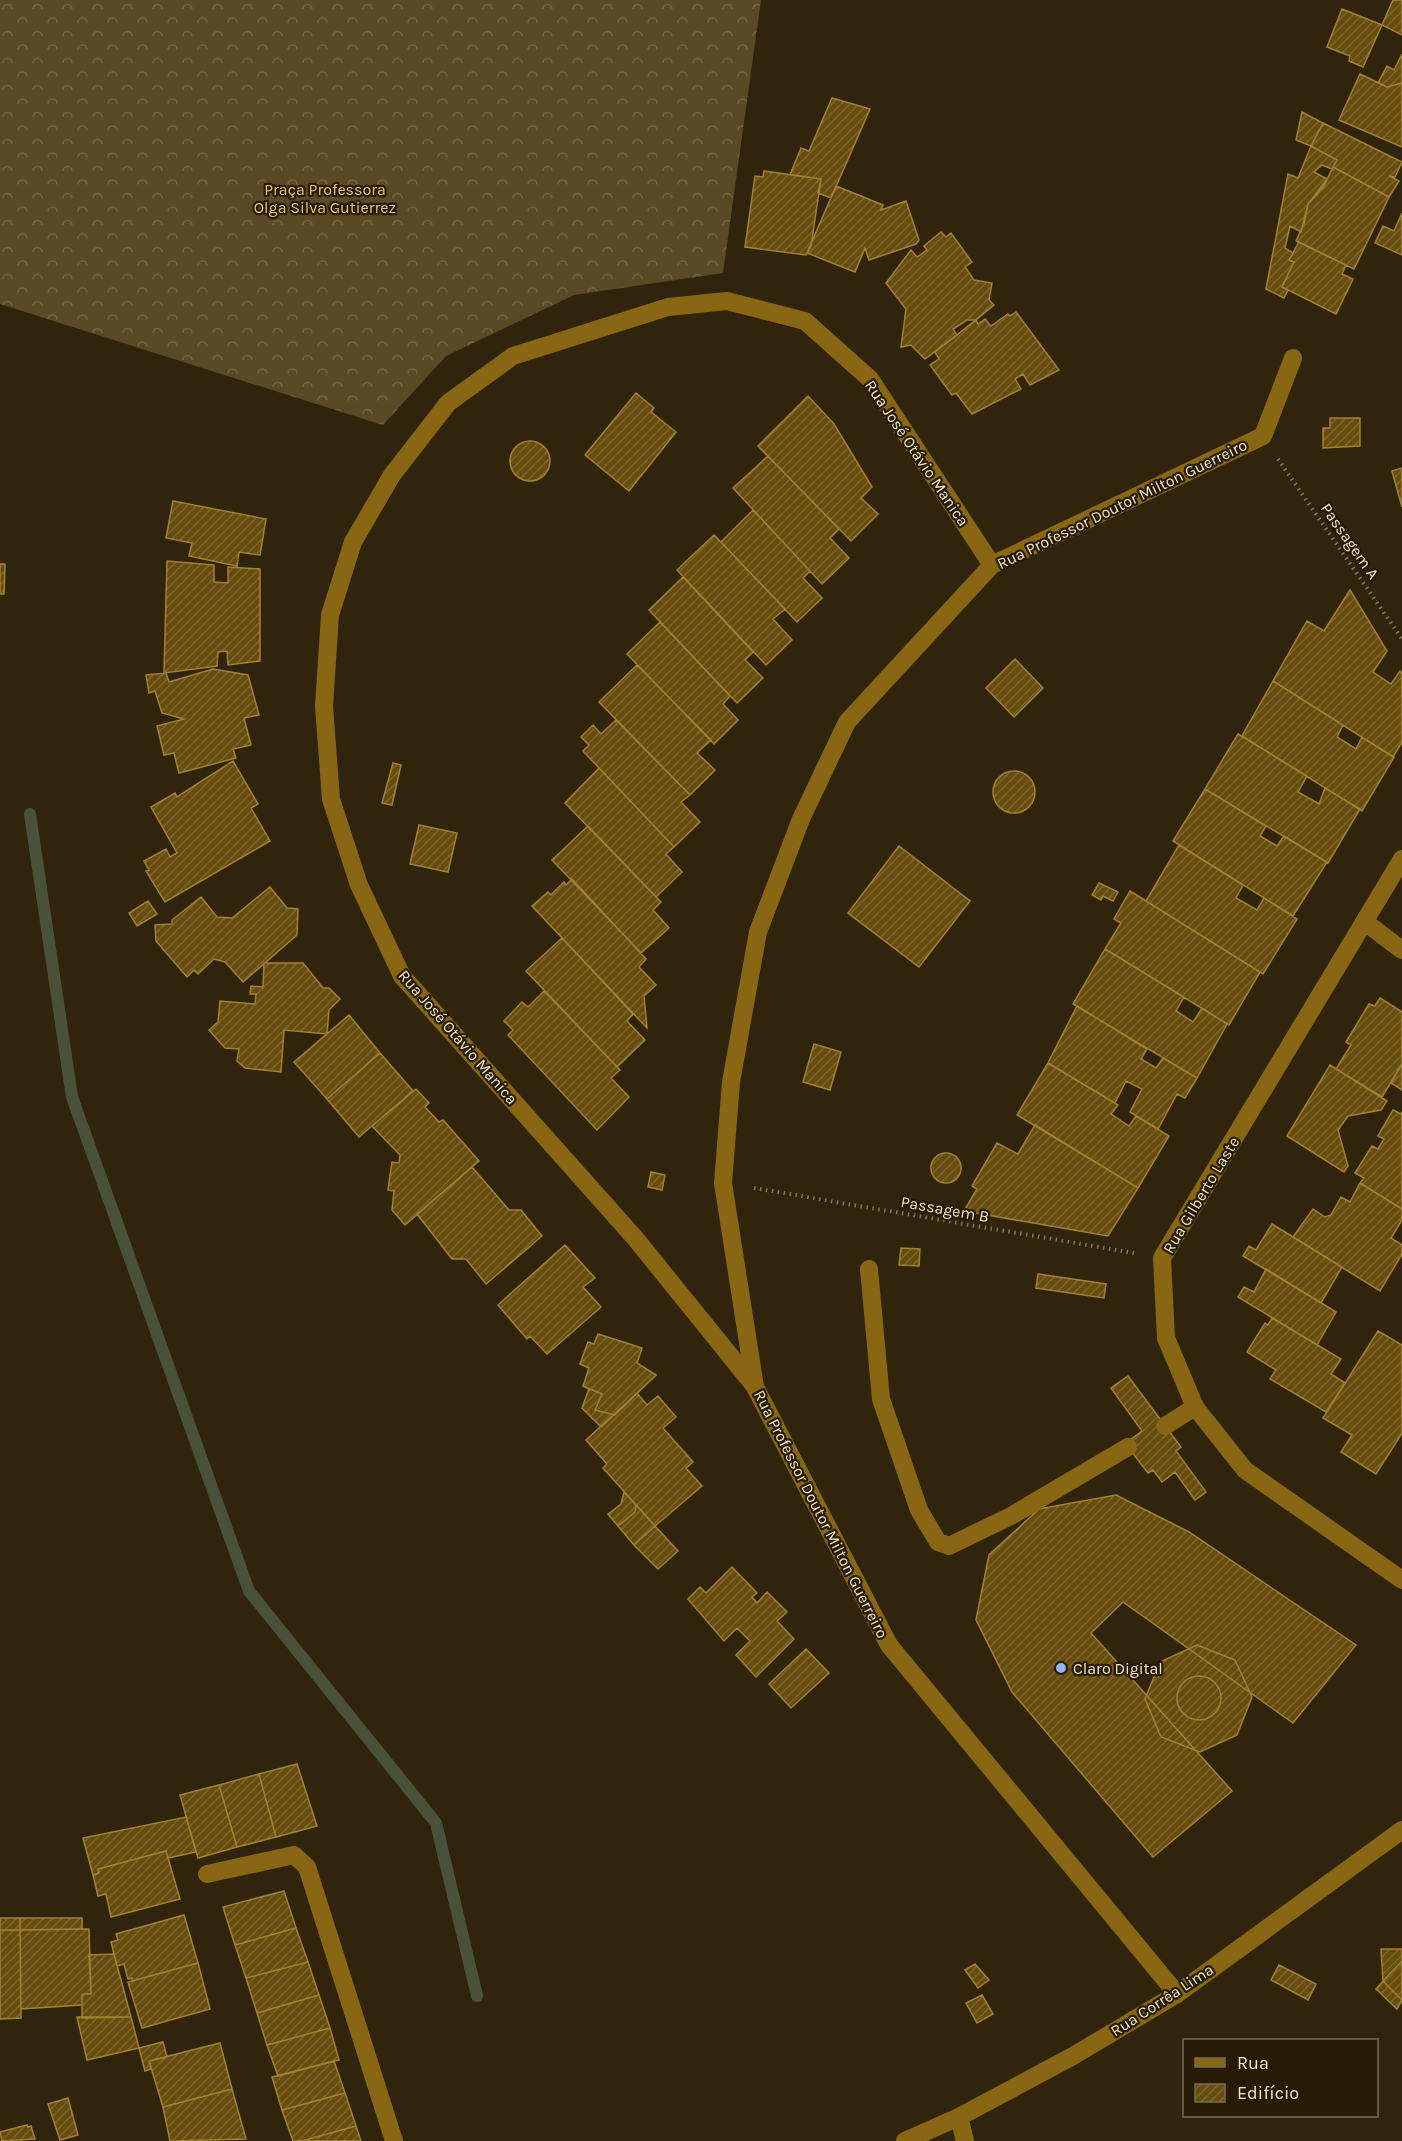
<svg xmlns="http://www.w3.org/2000/svg" width="1402" height="2141" font-family="Karla,sans-serif">
	<defs>
		<pattern id="forest-crowns" width="20" height="18" patternUnits="userSpaceOnUse" patternTransform="scale(1.5)"><rect width="20" height="18" fill="#594925"/><path d="M2 6a3 3 0 1 1 6 0M12 15a3 3 0 1 1 6 0" fill="none" stroke="#726343"/></pattern>
		<pattern id="building-hatch" width="6" height="6" patternUnits="userSpaceOnUse" patternTransform="scale(1.5)"><rect width="6" height="6" fill="#664c0d"/><path d="M-1 1l2-2M0 6l6-6M5 7l2-2" fill="none" stroke="#7d662e"/></pattern>
	</defs>
	<rect width="100%" height="100%" fill="#30250c"/>
	<path fill="url(#forest-crowns)" d="M0,0h761l-38,273 -149,22 -128,61 -63,69 -383,-121z"/>
	<g fill="none" stroke-linecap="round" stroke-linejoin="round">
		<path stroke="#4a513b" stroke-width="12" d="M30,814l42,283 177,494 187,232 41,173"/>
	</g>
	<path fill="url(#building-hatch)" stroke="#a38133" stroke-width="1.5" d="M1393,0h9v35l-20,-10z
		M1342,9l40,16 -19,42 -14,-6 1,-5 -23,-9z
		M1402,54v29l-15,4 -9,-4 9,-17 7,4z
		M1360,74l27,13 15,-4v64l-63,-27z
		M832,98l38,11 -39,89 -13,-5 3,-14 -31,-4 11,-27 8,3z
		M1302,112l21,11 -12,23 -15,-6z
		M1323,123l79,39 -7,15 -6,-1 10,5 -10,16 -56,-30 4,-7 -26,-14z
		M1311,146l26,14 -5,9 -10,-4 -8,7 13,7 -19,25 -7,28 -11,-6 -5,22 8,5 -4,7 5,2 -12,25 6,3 -4,8 -18,-9 22,-115 10,4z
		M1333,167l56,30 -35,72 -58,-28 8,-17 4,-20 16,-18z
		M764,171l57,8 -10,67 -5,9 -61,-8 10,-71 8,1z
		M836,186l47,19 -2,5 25,-9 13,39 -3,4 -47,16 -4,-12 -10,24 -48,-19z
		M1402,213v42l-27,-12 8,-17 11,5z
		M941,232l5,5 5,-4 21,29 -7,5 9,13 18,3 -3,17 5,5 -18,15h-9l-14,9 4,6 -32,24 -14,-14 -10,2 5,-38 -20,-26 25,-33 6,7 10,-7 -3,-4z
		M1299,242l47,23 -4,9 11,5 -17,35 -54,-27 12,-25 -5,-2z
		M1016,312l43,58 -29,15 -7,-11 -8,5 6,10 -49,25 -16,-21 -4,2 -22,-30 9,-6 -4,-7 41,-32 2,4 7,-5 6,7 17,-12 2,2z
		M636,393l18,15 -3,4 25,20 -47,59 -44,-36z
		M808,396l26,28 38,63 -11,11 17,16 -27,27 -93,-95z
		M1330,418h30v28l-37,2v-20h7z
		M510 461a20 20 0 1 1 40 0a20 20 0 1 1-40 0Z
		M768,456l71,73 -9,9 19,20 -27,26 -89,-96z
		M1402,468v39l-10,-36z
		M173,501l93,18 -6,36 -21,-3 -2,14 -48,-10 3,-13 -26,-5z
		M753,510l57,61 -7,7 19,20 -25,24 -76,-80z
		M714,535l71,74 -12,10 19,21 -26,25 -89,-95z
		M167,561l47,4v17l14,1v-16l32,2v92l-32,4 -1,-14 -9,1 -1,14 -53,7z
		M0,564h5l-1,30h-4z
		M683,577l70,75 -8,8 18,18 -26,25 -88,-93z
		M1350,590l37,61 -14,21 18,12 9,-13 2,3v68l-9,15 -120,-76 34,-60 17,10z
		M660,622l70,74 -7,8 15,16 -24,24 -87,-90z
		M1015,659l28,29 -29,29 -28,-29z
		M637,665l74,75 -14,13 18,17 -25,25 -91,-93z
		M213,669l35,6 11,40 -15,3 7,27 -18,4 3,9 -57,15 -5,-20 -10,2 -7,-29 27,-7 -22,-6 -7,-22 -6,2 -3,-18 20,-2 3,9z
		M1273,681l70,44 -6,12 19,12 6,-12 32,20 -32,54 -120,-75z
		M616,720l74,75 -9,7 19,20 -26,25 -91,-96 6,-6 -8,-8 12,-12 8,9z
		M1238,734l69,42 -9,16 21,12 6,-16 35,21 -32,54 -123,-74z
		M233,761l25,43 -7,4 19,33 -105,61 -19,-31 3,-1 -5,-9 22,-12 4,8 7,-4 -26,-46 24,-14 2,4z
		M393,763l8,2 -9,40 -10,-2z
		M599,768l75,79 -8,7 16,18 -26,25 -91,-94z
		M993 792a21 21 0 1 1 42 0a21 21 0 1 1-42 0Z
		M1205,789l61,37 -6,10 17,10 7,-10 43,26 -34,54 -120,-75z
		M419,825l38,8 -9,39 -38,-8z
		M588,826l73,76 -8,8 16,18 -28,25 -89,-93z
		M1179,845l64,40 -7,13 21,12 7,-12 33,21 -34,55 -117,-73z
		M899,846l71,55 -51,66 -71,-54z
		M572,879l74,80 -7,8 17,18 -12,11 3,32 -115,-122 16,-14 3,3 13,-13 2,3z
		M1099,883l19,9 -5,9 -10,-5 -2,4 -9,-5z
		M270,887l17,21 11,1 -1,26 -54,47 -18,-20 -11,-3 -16,15 -4,-4 -7,7 -31,-36 -1,-16 17,-1v-4l29,-23 16,20 15,1z
		M1130,891l130,81 -31,53 -124,-76 16,-26 -7,-4z
		M148,901l9,13 -20,12 -8,-13z
		M562,938l71,76 -6,7 18,19 -28,27 -91,-96z
		M1105,949l79,48 -8,14 17,11 9,-14 25,16 -30,54 -124,-74z
		M264,963h39l20,25h6l11,11 -11,11 -2,24 -43,-4 -3,42 -36,-4 -8,-7 2,-12 -14,-1 -16,-18 9,-8 2,-21 35,3 1,-10h-6l1,-8 12,1z
		M544,991l76,79 -9,8 18,19 -32,33 -89,-95 5,-5 -9,-9 18,-19 6,5z
		M1380,998l22,14v52l-20,33 -46,-28 15,-24 -5,-3 23,-38 6,2z
		M1077,1006l70,43 -6,10 15,9 7,-10 34,20 -12,20 -8,-4 -19,35 -28,-17 12,-23 -16,-8 -11,22 -67,-40z
		M349,1015l31,38 -53,46 -33,-37z
		M814,1044l27,8 -11,38 -27,-8z
		M380,1053l33,38 -54,46 -32,-38z
		M1048,1063l70,42 -7,9 18,12 7,-10 33,20 -31,52 -121,-73z
		M1402,1064v26l-11,-7z
		M1330,1065l57,36 -6,9 -33,6 -10,14 10,36 -4,6 -57,-36z
		M416,1089l13,14 -4,4 14,15 4,-2 36,41 -74,64 -13,-15 2,-19 -6,-1 4,-28 7,1 1,-8 -28,-29z
		M1393,1110l8,4 1,-2v97l-42,-26 4,-5 -9,-5 17,-27 6,3 6,-10 -6,-3z
		M1035,1125l103,63 -30,48 -144,-25 13,-22 -5,-3 25,-43 21,11z
		M931 1168a15 15 0 1 1 30 0a15 15 0 1 1-30 0Z
		M472,1167l37,43h12l21,26 -56,48 -20,-25h-14l-35,-45z
		M651,1172l14,3 -3,15 -14,-3z
		M1360,1183l42,26v11l-11,18 11,7v9l-22,37 -87,-54 20,-28 12,8 6,-2 10,-18 9,5z
		M1272,1224l70,43 -21,36 -78,-47 6,-10 7,4z
		M565,1245l30,33 -12,9 18,20 -54,47 -17,-18 -3,3 -29,-34z
		M901,1248l19,1 -1,17 -20,-1z
		M1266,1269l70,43 -19,33 -79,-48 6,-10 10,5z
		M1038,1274l68,10 -2,14 -68,-10z
		M1272,1318l69,41 -10,15 14,9 -19,29 -56,-33 6,-9 -29,-18 18,-29 3,2z
		M1378,1331l24,14v88l-26,41 -35,-22 11,-17 -29,-17z
		M598,1334l44,14 -5,15 19,12 -41,40 -20,-5 7,-16 -19,-8 6,-18 -9,-4 8,-22 6,2z
		M598,1334l44,14 -5,15 19,12 -55,52 -19,-19 7,-19 -6,-3 6,-18 -9,-4 8,-22 6,2z
		M1128,1376l53,71 -5,4 30,41 -11,8 -20,-28 -13,10 -9,-12 -5,3 -20,-26 -2,-4 16,-12 -31,-43z
		M637,1393l10,12 11,-9 18,21 -13,11 30,34 -7,6 16,18 -47,40 -52,-58 4,-4 -21,-24z
		M624,1492l12,13 -1,7 -17,14 -10,-12 13,-10z
		M1116,1495l73,37 167,113 -63,78 -170,-121 -32,31 141,158 -79,66 -141,-165 -36,-72 13,-65 50,-46z
		M636,1505l19,21 -21,19 -16,-19 17,-14z
		M655,1526l23,25 -20,18 -24,-24z
		M732,1567l25,26 -5,4 5,6 10,-11 20,20 -10,9 17,18 -38,38 -20,-22 14,-14 -13,-13 -13,13 -36,-42 12,-12 6,6z
		M1197,1645l38,15 17,37 -15,38 -37,17 -39,-15 -16,-38 15,-37z
		M806,1649l23,24 -38,35 -22,-24z
		M1177 1698a22 22 0 1 1 44 0a22 22 0 1 1-44 0Z
		M297,1764l20,62 -41,11 -17,-63z
		M259,1774l17,63 -39,10 -18,-62z
		M219,1785l18,62 -39,11 -18,-63z
		M186,1817l10,35 -28,6 -2,-7 -68,18 1,4 -6,2 -10,-37z
		M166,1851l14,48 -69,18 -5,-23 -8,2 -5,-21 6,-2 -1,-4z
		M284,1891l12,37 -61,17 -12,-38z
		M184,1915l14,48 -66,18v-3l-4,1 -4,-15 -7,2 -6,-24 7,-2 -2,-6z
		M0,1918h20v12h-20z
		M20,1918h62v11l-62,1z
		M296,1928l12,34 -62,16 -11,-33z
		M89,1929l2,65h-9v11l-61,4 -1,-79z
		M0,1930h20l1,88 -21,1z
		M1381,1949h21v12l-19,20z
		M114,1954l17,63 -49,1v-24h9l-2,-39z
		M1402,1961v39l-19,-19z
		M308,1962l11,33 -62,18 -11,-35z
		M198,1963l12,46 -68,19 -14,-46z
		M975,1964l14,16 -11,8 -13,-18z
		M1279,1965l37,19 -8,16 -37,-20z
		M1383,1981l19,19 -5,9 -21,-20z
		M319,1995l11,33 -63,17 -10,-32z
		M982,1995l11,19 -16,9 -11,-20z
		M77,2017h54l8,31 -52,12z
		M330,2028l9,32 -61,16 -11,-31z
		M163,2042l4,15 -18,4 2,8 -6,2 -6,-23z
		M220,2043l12,46 -69,18 -14,-46z
		M334,2061l11,32 -63,17 -10,-33z
		M232,2089l14,50 -76,2 -7,-34z
		M345,2093l11,33 -54,15h-9l-11,-31z
		M68,2098l10,37 -18,5 -12,-36z
		M27,2125l1,2 3,-1 4,13 -33,2 -2,-9z
		M356,2126l5,15h-59z"/>
	<g fill="none" stroke-linecap="round" stroke-linejoin="round">
		<path stroke="#86775a" stroke-width="4" stroke-dasharray="1.5 4.5" stroke-linecap="butt" d="M1278,459l124,180
			M754,1188l380,65"/>
		<path stroke="#896712" stroke-width="18" d="M869,1269l12,130 38,111 19,32 11,4 62,-30 117,-69
			M1165,1426l30,-19"/>
		<path stroke="#896712" stroke-width="18" d="M1402,859l-240,399 4,80 29,69 50,63 157,110
			M1365,922l37,28
			M753,1384l-118,-146 -233,-262 -43,-91 -28,-86 -7,-93 6,-91 23,-73 39,-67 56,-72 65,-47 155,-49 59,-6 78,20 65,58 122,186
			M207,1874l87,-19 13,12 87,274
			M1177,1994l-288,-349 -134,-258 -32,-204 8,-101 27,-150 43,-113 46,-97 145,-157 271,-129 30,-78
			M959,2117l6,24"/>
		<path stroke="#896712" stroke-width="18" d="M905,2141l54,-24 114,-61 104,-62 225,-164"/>
	</g>
	<circle fill="#95b6fd" stroke="#261b04" stroke-width="2" cx="1061" cy="1668" r="6"/>
	<g text-anchor="middle" dominant-baseline="central" stroke-width="4.5" stroke-linejoin="round" paint-order="stroke">
		<g font-size="16" fill="#ecc46e" stroke="#261b04">
			<text x="325" y="189">Praça Professora<tspan x="325" dy="18">Olga Silva Gutierrez</tspan></text>
		</g>
		<g font-size="16" fill="#f8e5c1" stroke="#261b04">
			<text transform="translate(917 453) rotate(56)">Rua José Otávio Manica</text>
			<text transform="translate(1122 504) rotate(-26)">Rua Professor Doutor Milton Guerreiro</text>
			<text transform="translate(1350 541) rotate(55)">Passagem A</text>
			<text transform="translate(458 1037) rotate(49)">Rua José Otávio Manica</text>
			<text transform="translate(1201 1195) rotate(-59)">Rua Gilberto Laste</text>
			<text transform="translate(945 1209) rotate(10)">Passagem B</text>
			<text transform="translate(821 1514) rotate(63)">Rua Professor Doutor Milton Guerreiro</text>
			<text transform="translate(1162 2000) rotate(-33)">Rua Corrêa Lima</text>
		</g>
		<g font-size="16" fill="#f8e5c1" stroke="#261b04" text-anchor="start">
			<text x="1073" y="1668">Claro Digital</text>
		</g>
	</g>
	<rect x="1183" y="2039" width="195" height="78" fill="#261b04" stroke="#7a6c50" stroke-width="1.5"/>
	<rect x="1195" y="2058" width="30" height="9" fill="#896712" stroke="#7a6c50" stroke-width="1.5"/>
	<text x="1237" y="2069" font-size="18" fill="#f8e5c1">Rua</text>
	<rect x="1195" y="2084" width="30" height="18" fill="url(#building-hatch)" stroke="#7a6c50" stroke-width="1.5"/>
	<text x="1237" y="2099" font-size="18" fill="#f8e5c1">Edifício</text>
</svg>
